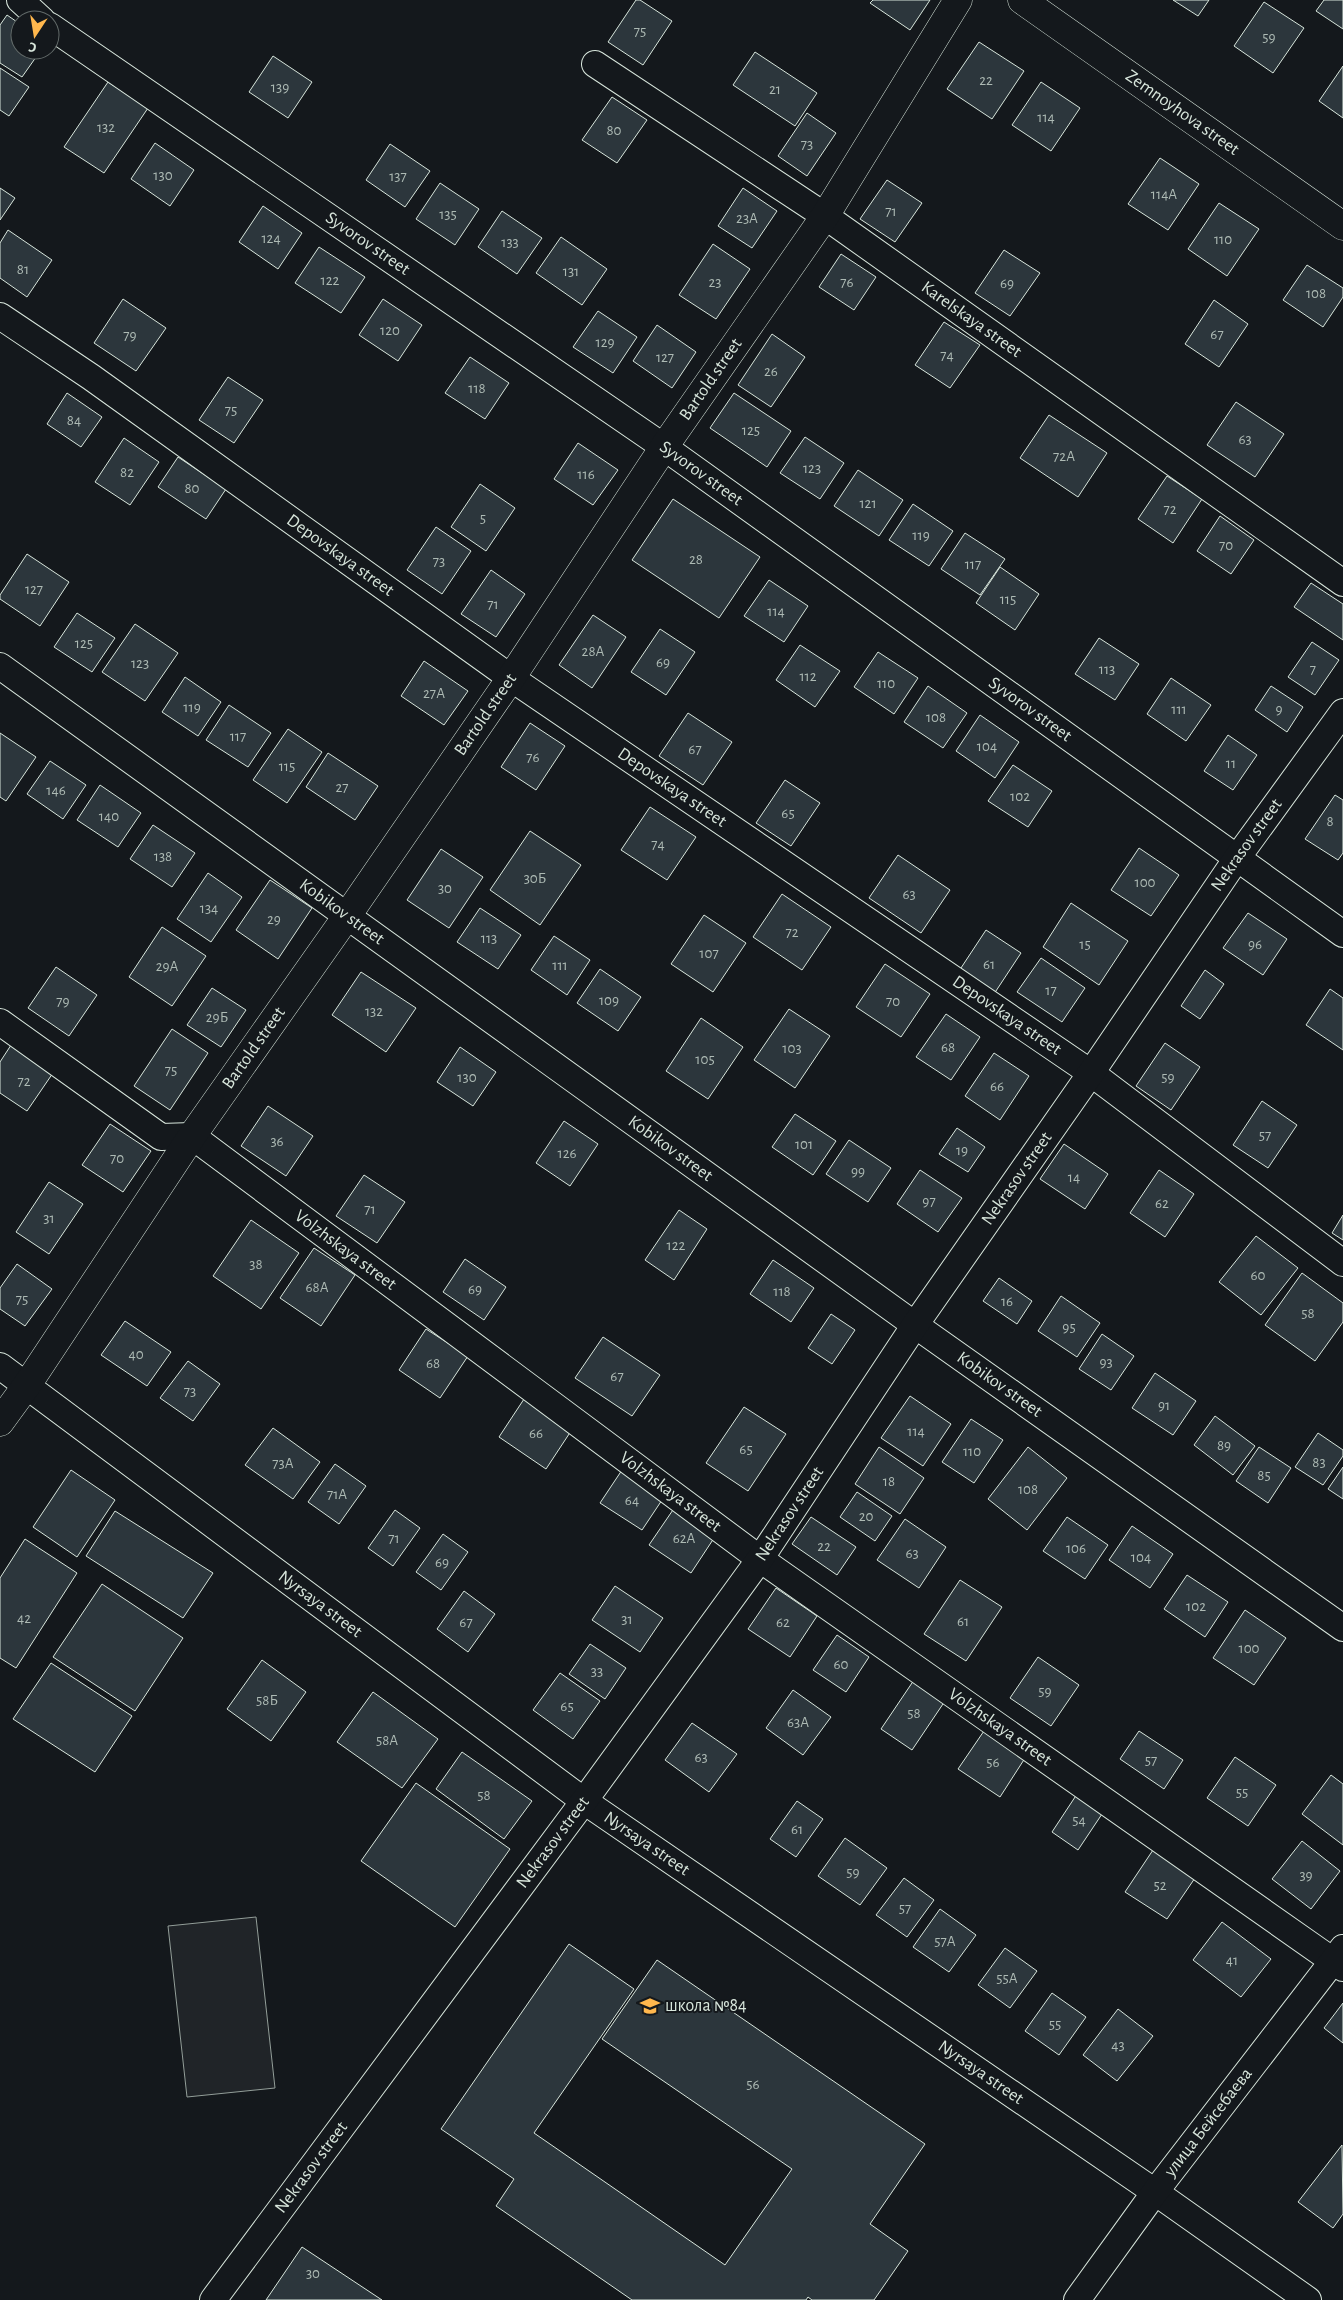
<svg xmlns="http://www.w3.org/2000/svg" width="1343" height="2300" font-family="'Alegreya Sans',sans-serif">
	<rect width="100%" height="100%" fill="#14181c"/>
	<path fill="#202428" stroke="#939e99" d="M256,1917l19,171 -88,9 -19,-171z"/>
	<path fill="#2c363c" stroke="#d8e6dc" d="M636,0h4l32,21 -29,44 -35,-23z
		M873,0h57l-20,30 -40,-27z
		M1173,0h36l-11,16z
		M1324,0h19v29l-27,-18z
		M1264,2l40,26 -31,45 -39,-27z
		M7,15l13,9v26h21l-19,27 -22,-14v-38z
		M979,42l45,29 -32,48 -45,-30z
		M755,52l62,41 -22,33 -62,-41z
		M273,56l39,26 -24,36 -39,-26z
		M1343,66v52l-24,-17z
		M0,68l29,19 -20,29 -9,-6z
		M108,82l40,26 -44,65 -40,-26z
		M1041,82l39,26 -29,43 -39,-26z
		M612,97l35,23 -30,43 -35,-23z
		M807,113l29,20 -29,43 -29,-20z
		M155,143l39,27 -24,36 -39,-27z
		M390,144l40,27 -25,36 -39,-27z
		M1160,158l39,26 -31,46 -40,-26z
		M887,180l35,23 -27,39 -35,-23z
		M440,183l39,26 -24,36 -39,-26z
		M0,188l15,10 -15,22z
		M743,188l34,23 -25,37 -34,-22z
		M1219,203l40,26 -32,47 -39,-27z
		M263,206l39,27 -24,36 -39,-27z
		M502,211l40,27 -25,36 -39,-27z
		M8,230l44,30 -25,37 -27,-19v-35z
		M561,237l46,32 -25,36 -46,-32z
		M713,244l37,25 -34,50 -37,-24z
		M319,247l46,30 -24,36 -46,-30z
		M1004,250l36,23 -30,43 -35,-23z
		M841,254l35,23 -22,33 -35,-23z
		M1307,265l36,23v9l-20,30 -40,-27z
		M123,299l43,29 -30,43 -42,-28z
		M383,299l39,26 -24,36 -39,-26z
		M1214,300l34,24 -29,43 -34,-23z
		M598,311l39,26 -24,36 -40,-26z
		M944,322l36,23 -30,43 -35,-23z
		M657,325l39,27 -24,36 -39,-27z
		M772,334l33,23 -34,50 -33,-22z
		M470,357l39,26 -24,36 -40,-26z
		M228,377l35,23 -29,43 -35,-23z
		M67,393l35,24 -21,30 -34,-23z
		M734,393l57,38 -24,36 -57,-39z
		M1236,402l48,32 -29,43 -48,-32z
		M1049,415l58,38 -29,44 -58,-39z
		M805,437l39,26 -24,36 -40,-26z
		M124,438l35,24 -29,43 -35,-23z
		M578,443l40,27 -25,35 -39,-26z
		M178,457l48,32 -20,30 -48,-32z
		M858,470l45,30 -24,36 -45,-30z
		M1167,476l35,23 -29,44 -35,-24z
		M480,484l35,24 -29,43 -35,-24z
		M673,499l87,58 -41,61 -87,-58z
		M913,504l40,27 -24,35 -40,-26z
		M1220,516l34,24 -23,34 -34,-23z
		M436,527l35,24 -29,43 -35,-24z
		M965,533l40,26 -25,36 -39,-26z
		M27,554l42,28 -29,44 -40,-27v-4z
		M1000,567l39,27 -24,36 -39,-27z
		M491,570l34,24 -29,43 -35,-23z
		M769,580l39,26 -24,36 -40,-26z
		M1311,583l32,21v36l-49,-33z
		M77,613l38,25 -23,34 -38,-25z
		M593,615l33,22 -34,51 -33,-23z
		M135,624l43,29 -33,48 -43,-29z
		M660,629l35,23 -29,43 -35,-23z
		M1099,638l40,26 -24,36 -40,-26z
		M1312,642l27,18 -24,35 -27,-18z
		M800,645l40,26 -25,36 -39,-27z
		M878,652l40,26 -24,36 -40,-27z
		M424,661l44,30 -24,34 -43,-29z
		M185,677l36,25 -23,34 -36,-24z
		M1171,678l40,27 -25,36 -39,-27z
		M928,686l39,27 -24,35 -39,-26z
		M1271,686l32,21 -16,25 -32,-22z
		M229,705l42,28 -23,34 -42,-27z
		M688,713l44,29 -29,43 -44,-29z
		M980,715l39,27 -24,36 -39,-27z
		M530,723l35,23 -29,44 -35,-23z
		M288,729l34,23 -35,51 -34,-23z
		M0,733l36,24 -30,44 -6,-4z
		M1228,735l29,20 -24,35 -29,-19z
		M328,753l50,33 -23,34 -49,-33z
		M50,761l36,24 -23,34 -36,-25z
		M1013,765l39,26 -24,36 -40,-26z
		M785,780l35,23 -29,43 -35,-23z
		M100,785l41,28 -23,34 -41,-27z
		M1335,795l8,5v53l-5,7 -33,-21z
		M650,807l46,30 -29,43 -46,-30z
		M153,825l42,28 -23,34 -42,-28z
		M530,831l51,34 -41,60 -50,-35z
		M1139,848l40,27 -28,41 -40,-26z
		M441,849l42,28 -34,51 -42,-28z
		M898,855l52,35 -29,43 -52,-35z
		M208,873l34,24 -31,45 -34,-23z
		M270,880l42,28 -34,51 -42,-29z
		M782,894l49,33 -29,43 -49,-33z
		M1071,903l57,38 -29,44 -56,-38z
		M480,908l41,27 -23,34 -41,-27z
		M1248,913l39,26 -24,36 -40,-27z
		M704,915l42,28 -33,49 -42,-28z
		M162,927l44,29 -34,50 -43,-29z
		M986,930l35,23 -29,44 -35,-23z
		M554,936l36,24 -23,35 -36,-25z
		M1041,958l44,30 -23,34 -45,-30z
		M885,964l45,30 -29,43 -45,-30z
		M56,967l41,28 -28,41 -41,-28z
		M600,969l41,28 -23,34 -41,-28z
		M1205,970l19,14 -24,35 -19,-13z
		M361,972l55,36 -30,44 -54,-37z
		M212,988l34,22 -25,37 -34,-22z
		M1330,989l13,9v52l-37,-25z
		M789,1009l41,27 -35,52 -41,-28z
		M946,1014l34,23 -29,43 -35,-23z
		M701,1018l42,29 -35,52 -42,-28z
		M172,1029l36,24 -38,57 -36,-24z
		M13,1042l42,28 -28,41 -27,-18v-31z
		M1165,1043l35,24 -29,43 -35,-24z
		M460,1047l36,25 -23,34 -36,-24z
		M994,1053l35,23 -29,44 -35,-24z
		M1262,1101l35,24 -29,43 -35,-23z
		M268,1106l45,30 -27,40 -45,-30z
		M795,1114l41,27 -23,34 -41,-28z
		M564,1121l34,23 -28,42 -34,-23z
		M110,1124l41,27 -28,41 -41,-27z
		M957,1128l28,19 -17,25 -29,-18z
		M849,1140l42,28 -23,34 -42,-28z
		M1064,1144l44,30 -23,35 -45,-30z
		M920,1170l42,28 -24,34 -41,-28z
		M1159,1170l35,24 -29,43 -35,-24z
		M364,1175l41,27 -28,41 -41,-27z
		M49,1182l34,22 -34,50 -33,-22z
		M679,1210l28,19 -33,51 -29,-20z
		M1343,1215v25l-11,-7z
		M251,1220l48,33 -38,56 -48,-33z
		M1256,1236l42,32 -37,47 -42,-33z
		M314,1248l41,27 -34,51 -41,-28z
		M465,1259l41,28 -22,33 -41,-28z
		M773,1260l41,28 -23,34 -41,-28z
		M17,1264l35,25 -27,37 -25,-17v-21z
		M1302,1273l41,30v19l-28,39 -50,-36z
		M999,1278l33,23 -15,23 -34,-23z
		M1061,1296l39,27 -23,34 -39,-26z
		M831,1314l24,16 -23,34 -24,-16z
		M125,1321l46,31 -24,34 -46,-31z
		M426,1329l42,27 -28,42 -41,-28z
		M1102,1334l32,22 -23,34 -32,-21z
		M603,1337l57,38 -28,41 -57,-38z
		M188,1361l32,23 -27,37 -33,-23z
		M1155,1373l41,28 -23,34 -41,-27z
		M526,1396l47,32 -27,41 -47,-32z
		M910,1396l41,28 -28,42 -42,-28z
		M744,1407l42,27 -38,57 -42,-28z
		M1215,1416l40,30 -22,29 -39,-30z
		M971,1419l32,21 -29,43 -32,-21z
		M273,1428l47,34 -27,37 -48,-34z
		M1318,1433l25,17v6l-20,29 -28,-18z
		M879,1447l45,31 -24,36 -45,-30z
		M1028,1447l39,31 -40,52 -39,-31z
		M1259,1447l32,21 -23,35 -32,-22z
		M335,1464l31,22 -27,38 -31,-22z
		M1343,1467v32l-15,-10z
		M71,1470l44,30 -38,57 -44,-30z
		M622,1470l42,27 -22,33 -42,-27z
		M857,1492l35,24 -17,25 -35,-24z
		M677,1504l41,28 -27,41 -42,-28z
		M395,1510l25,18 -27,38 -25,-18z
		M115,1511l98,62 -30,45 -97,-62z
		M811,1517l45,30 -19,28 -45,-31z
		M1067,1517l41,28 -23,34 -42,-28z
		M905,1519l41,28 -27,41 -42,-28z
		M1132,1526l41,28 -23,34 -41,-28z
		M443,1534l25,18 -27,38 -25,-18z
		M25,1539l52,34 -61,95 -16,-10v-80z
		M1187,1575l41,27 -23,35 -41,-28z
		M960,1580l42,27 -36,54 -42,-27z
		M102,1584l81,54 -48,73 -82,-54z
		M615,1586l48,32 -23,34 -48,-32z
		M776,1588l41,28 -27,41 -42,-28z
		M464,1591l31,23 -27,38 -31,-23z
		M1245,1610l41,28 -32,47 -41,-27z
		M837,1635l32,22 -23,35 -33,-22z
		M590,1644l36,24 -21,31 -36,-25z
		M1038,1657l41,28 -28,41 -41,-28z
		M262,1660l44,32 -35,49 -44,-32z
		M51,1663l81,53 -37,56 -82,-53z
		M560,1673l40,28 -27,38 -40,-29z
		M916,1677l31,21 -35,52 -31,-21z
		M793,1690l38,27 -28,38 -37,-27z
		M373,1692l65,47 -36,49 -65,-46z
		M692,1723l45,31 -28,38 -44,-32z
		M986,1728l41,27 -27,42 -42,-28z
		M1139,1731l44,29 -19,29 -44,-30z
		M462,1752l70,49 -28,38 -68,-50z
		M1235,1757l41,28 -28,41 -41,-28z
		M1331,1775l12,9v61l-41,-31z
		M416,1783l94,66 -55,78 -94,-66z
		M1079,1791l27,17 -28,42 -26,-18z
		M797,1801l26,18 -27,38 -26,-18z
		M845,1838l42,30 -27,37 -42,-29z
		M1302,1841l38,30 -29,38 -39,-30z
		M1153,1850l42,28 -28,41 -42,-27z
		M904,1878l30,22 -27,37 -31,-22z
		M940,1909l36,26 -27,37 -36,-25z
		M1222,1922l49,37 -30,38 -48,-37z
		M569,1944l65,45 -100,144 191,132 67,-96 -190,-130 55,-79 268,184 -55,80 38,27 -34,49h-62l-4,-3 -2,3h-174l-136,-94 18,-27 -73,-50z
		M1005,1948l32,23 -27,37 -32,-23z
		M1052,1993l34,24 -27,38 -34,-24z
		M1343,2003v40l-19,-15z
		M1118,2009l35,27 -36,45 -34,-26z
		M1342,2145l1,69 -10,14 -35,-26z
		M302,2247l80,53h-116z"/>
	<g fill="none" stroke-linecap="round" stroke-linejoin="round">
		<defs>
			<g id="minor">
				<path d="M20,0l22,20"/>
				<path id="s1" d="M50,26l614,421 679,487"/>
				<path id="s2" d="M595,64l230,152 518,367"/>
				<path id="s3" d="M0,316l91,61 420,301 580,395 252,190"/>
				<path id="s4" d="M0,666l915,659 428,303"/>
				<path id="s5" d="M0,1022l161,115 31,-1 568,423 583,409"/>
				<path id="s6" d="M0,1366l584,435 571,391 153,108"/>
				<path id="s7" d="M213,2300l371,-499 176,-242 155,-234 176,-252 146,-215 106,-146"/>
				<path id="s8" d="M1077,2300l78,-108 188,-244"/>
			</g>
			<g id="tertiary">
				<path id="s9" d="M1022,0l321,226"/>
				<path id="s10" d="M0,1422l27,-37 165,-249 155,-220 164,-238 153,-231 161,-231 133,-216"/>
			</g>
		</defs>
		<use href="#minor" stroke="#d8e6dc" stroke-width="28"/>
		<use href="#tertiary" stroke="#d8e6dc" stroke-width="29"/>
		<use href="#minor" stroke="#14181c" stroke-width="26"/>
		<use href="#tertiary" stroke="#14181c" stroke-width="28"/>
	</g>
	<defs>
		<symbol id="school-bare" viewBox="-9 -9 18 18"><path d="M0-5L7-2L0 1L-7-2ZM-4 1L0 2.5L4 1V4Q0 6-4 4Z" fill="#ffb74d" stroke="#14181c" stroke-width="2.5" paint-order="stroke"/></symbol>
	</defs>
	<g fill-rule="evenodd">
		<use href="#school-bare" x="636" y="1992" width="28" height="28"/>
	</g>
	<g text-anchor="middle" dominant-baseline="central" stroke-width="4" stroke-linejoin="round" paint-order="stroke">
		<g font-size="15" fill="#adbab4">
			<text x="640" y="31">75</text>
			<text x="1269" y="37">59</text>
			<text x="986" y="80">22</text>
			<text x="280" y="87">139</text>
			<text x="775" y="89">21</text>
			<text x="1046" y="117">114</text>
			<text x="106" y="127">132</text>
			<text x="614" y="130">80</text>
			<text x="807" y="144">73</text>
			<text x="163" y="175">130</text>
			<text x="398" y="176">137</text>
			<text x="1164" y="194">114А</text>
			<text x="891" y="211">71</text>
			<text x="448" y="214">135</text>
			<text x="747" y="218">23А</text>
			<text x="271" y="238">124</text>
			<text x="1223" y="239">110</text>
			<text x="510" y="242">133</text>
			<text x="23" y="269">81</text>
			<text x="571" y="271">131</text>
			<text x="330" y="280">122</text>
			<text x="715" y="282">23</text>
			<text x="847" y="282">76</text>
			<text x="1007" y="283">69</text>
			<text x="1316" y="293">108</text>
			<text x="390" y="330">120</text>
			<text x="1217" y="334">67</text>
			<text x="130" y="335">79</text>
			<text x="605" y="342">129</text>
			<text x="947" y="355">74</text>
			<text x="665" y="357">127</text>
			<text x="771" y="371">26</text>
			<text x="477" y="388">118</text>
			<text x="231" y="410">75</text>
			<text x="74" y="420">84</text>
			<text x="751" y="430">125</text>
			<text x="1245" y="439">63</text>
			<text x="1064" y="456">72А</text>
			<text x="812" y="468">123</text>
			<text x="127" y="472">82</text>
			<text x="586" y="474">116</text>
			<text x="192" y="488">80</text>
			<text x="868" y="503">121</text>
			<text x="1170" y="509">72</text>
			<text x="483" y="518">5</text>
			<text x="921" y="535">119</text>
			<text x="1226" y="545">70</text>
			<text x="696" y="559">28</text>
			<text x="439" y="561">73</text>
			<text x="973" y="564">117</text>
			<text x="34" y="589">127</text>
			<text x="1008" y="599">115</text>
			<text x="493" y="604">71</text>
			<text x="776" y="611">114</text>
			<text x="84" y="643">125</text>
			<text x="593" y="651">28А</text>
			<text x="663" y="662">69</text>
			<text x="140" y="663">123</text>
			<text x="1107" y="669">113</text>
			<text x="1313" y="669">7</text>
			<text x="808" y="676">112</text>
			<text x="886" y="683">110</text>
			<text x="434" y="693">27А</text>
			<text x="192" y="707">119</text>
			<text x="1179" y="709">111</text>
			<text x="1279" y="709">9</text>
			<text x="936" y="717">108</text>
			<text x="238" y="736">117</text>
			<text x="987" y="746">104</text>
			<text x="695" y="749">67</text>
			<text x="533" y="757">76</text>
			<text x="1231" y="763">11</text>
			<text x="287" y="766">115</text>
			<text x="342" y="787">27</text>
			<text x="56" y="790">146</text>
			<text x="1020" y="796">102</text>
			<text x="788" y="813">65</text>
			<text x="109" y="816">140</text>
			<text x="1330" y="821">8</text>
			<text x="658" y="844">74</text>
			<text x="163" y="856">138</text>
			<text x="535" y="878">30Б</text>
			<text x="1145" y="882">100</text>
			<text x="445" y="888">30</text>
			<text x="909" y="894">63</text>
			<text x="209" y="908">134</text>
			<text x="274" y="919">29</text>
			<text x="792" y="932">72</text>
			<text x="489" y="938">113</text>
			<text x="1085" y="944">15</text>
			<text x="1255" y="944">96</text>
			<text x="709" y="953">107</text>
			<text x="989" y="964">61</text>
			<text x="560" y="965">111</text>
			<text x="167" y="966">29А</text>
			<text x="1051" y="990">17</text>
			<text x="609" y="1000">109</text>
			<text x="63" y="1001">79</text>
			<text x="893" y="1001">70</text>
			<text x="374" y="1011">132</text>
			<text x="217" y="1017">29Б</text>
			<text x="948" y="1047">68</text>
			<text x="792" y="1048">103</text>
			<text x="705" y="1059">105</text>
			<text x="171" y="1070">75</text>
			<text x="467" y="1077">130</text>
			<text x="1168" y="1077">59</text>
			<text x="24" y="1081">72</text>
			<text x="997" y="1086">66</text>
			<text x="1265" y="1135">57</text>
			<text x="277" y="1141">36</text>
			<text x="804" y="1144">101</text>
			<text x="962" y="1150">19</text>
			<text x="567" y="1153">126</text>
			<text x="117" y="1158">70</text>
			<text x="858" y="1171">99</text>
			<text x="1074" y="1177">14</text>
			<text x="929" y="1201">97</text>
			<text x="1162" y="1203">62</text>
			<text x="370" y="1209">71</text>
			<text x="49" y="1218">31</text>
			<text x="676" y="1245">122</text>
			<text x="256" y="1264">38</text>
			<text x="1258" y="1275">60</text>
			<text x="317" y="1287">68А</text>
			<text x="475" y="1289">69</text>
			<text x="782" y="1291">118</text>
			<text x="22" y="1299">75</text>
			<text x="1007" y="1301">16</text>
			<text x="1308" y="1313">58</text>
			<text x="1069" y="1327">95</text>
			<text x="136" y="1354">40</text>
			<text x="1106" y="1362">93</text>
			<text x="433" y="1363">68</text>
			<text x="617" y="1376">67</text>
			<text x="190" y="1391">73</text>
			<text x="1164" y="1405">91</text>
			<text x="916" y="1431">114</text>
			<text x="536" y="1433">66</text>
			<text x="1224" y="1445">89</text>
			<text x="746" y="1449">65</text>
			<text x="972" y="1451">110</text>
			<text x="1319" y="1462">83</text>
			<text x="283" y="1463">73А</text>
			<text x="1264" y="1475">85</text>
			<text x="889" y="1481">18</text>
			<text x="1028" y="1489">108</text>
			<text x="337" y="1494">71А</text>
			<text x="632" y="1500">64</text>
			<text x="866" y="1516">20</text>
			<text x="394" y="1538">71</text>
			<text x="684" y="1538">62А</text>
			<text x="824" y="1546">22</text>
			<text x="1076" y="1548">106</text>
			<text x="912" y="1553">63</text>
			<text x="1141" y="1557">104</text>
			<text x="442" y="1562">69</text>
			<text x="1196" y="1606">102</text>
			<text x="24" y="1618">42</text>
			<text x="627" y="1619">31</text>
			<text x="963" y="1621">61</text>
			<text x="466" y="1622">67</text>
			<text x="783" y="1622">62</text>
			<text x="1249" y="1648">100</text>
			<text x="841" y="1664">60</text>
			<text x="597" y="1671">33</text>
			<text x="1045" y="1691">59</text>
			<text x="267" y="1700">58Б</text>
			<text x="567" y="1706">65</text>
			<text x="914" y="1713">58</text>
			<text x="798" y="1722">63А</text>
			<text x="387" y="1740">58А</text>
			<text x="701" y="1757">63</text>
			<text x="1151" y="1760">57</text>
			<text x="993" y="1762">56</text>
			<text x="1242" y="1792">55</text>
			<text x="484" y="1795">58</text>
			<text x="1079" y="1820">54</text>
			<text x="797" y="1829">61</text>
			<text x="853" y="1872">59</text>
			<text x="1306" y="1875">39</text>
			<text x="1160" y="1885">52</text>
			<text x="905" y="1908">57</text>
			<text x="945" y="1941">57А</text>
			<text x="1232" y="1960">41</text>
			<text x="1007" y="1978">55А</text>
			<text x="1055" y="2024">55</text>
			<text x="1118" y="2045">43</text>
			<text x="753" y="2084">56</text>
			<text x="313" y="2273">30</text>
		</g>
		<g font-size="18" fill="#d8e6dc" stroke="#14181c">
			<text stroke="none"><textPath href="#s9" startOffset="196">Zemnoyhova street</textPath></text>
			<text stroke="none"><textPath href="#s1" startOffset="385">Syvorov street</textPath></text>
			<text stroke="none"><textPath href="#s2" startOffset="455">Karelskaya street</textPath></text>
			<text stroke="none"><textPath href="#s10" startOffset="1262">Bartold street</textPath></text>
			<text stroke="none"><textPath href="#s1" startOffset="790">Syvorov street</textPath></text>
			<text stroke="none"><textPath href="#s3" startOffset="416">Depovskaya street</textPath></text>
			<text stroke="none"><textPath href="#s1" startOffset="1195">Syvorov street</textPath></text>
			<text stroke="none"><textPath href="#s10" startOffset="858">Bartold street</textPath></text>
			<text stroke="none"><textPath href="#s3" startOffset="821">Depovskaya street</textPath></text>
			<text stroke="none"><textPath href="#s7" startOffset="1785">Nekrasov street</textPath></text>
			<text stroke="none"><textPath href="#s4" startOffset="421">Kobikov street</textPath></text>
			<text stroke="none"><textPath href="#s3" startOffset="1226">Depovskaya street</textPath></text>
			<text stroke="none"><textPath href="#s10" startOffset="452">Bartold street</textPath></text>
			<text stroke="none"><textPath href="#s4" startOffset="826">Kobikov street</textPath></text>
			<text stroke="none"><textPath href="#s7" startOffset="1380">Nekrasov street</textPath></text>
			<text stroke="none"><textPath href="#s5" startOffset="420">Volzhskaya street</textPath></text>
			<text stroke="none"><textPath href="#s4" startOffset="1231">Kobikov street</textPath></text>
			<text stroke="none"><textPath href="#s5" startOffset="825">Volzhskaya street</textPath></text>
			<text stroke="none"><textPath href="#s7" startOffset="975">Nekrasov street</textPath></text>
			<text stroke="none"><textPath href="#s6" startOffset="399">Nyrsaya street</textPath></text>
			<text stroke="none"><textPath href="#s5" startOffset="1230">Volzhskaya street</textPath></text>
			<text stroke="none"><textPath href="#s7" startOffset="570">Nekrasov street</textPath></text>
			<text stroke="none"><textPath href="#s6" startOffset="804">Nyrsaya street</textPath></text>
			<text stroke="none"><textPath href="#s6" startOffset="1209">Nyrsaya street</textPath></text>
			<text stroke="none"><textPath href="#s8" startOffset="221">улица Бейсебаева</textPath></text>
			<text stroke="none"><textPath href="#s7" startOffset="165">Nekrasov street</textPath></text>
		</g>
		<g font-size="18" fill="#d8e6dc" stroke="#14181c" text-anchor="start">
			<text x="665" y="2006">школа №84</text>
		</g>
	</g>
	<g transform="translate(35 35) rotate(192)"><circle r="24" fill="#14181c" stroke="#626a69"/>
	<path d="M0-4L9 19L0 12L-9 19Z" fill="#ffb74d"/>
	<text y="-8" font-size="14" font-weight="bold" text-anchor="middle" fill="#d8e6dc">С</text>
	</g>
</svg>
